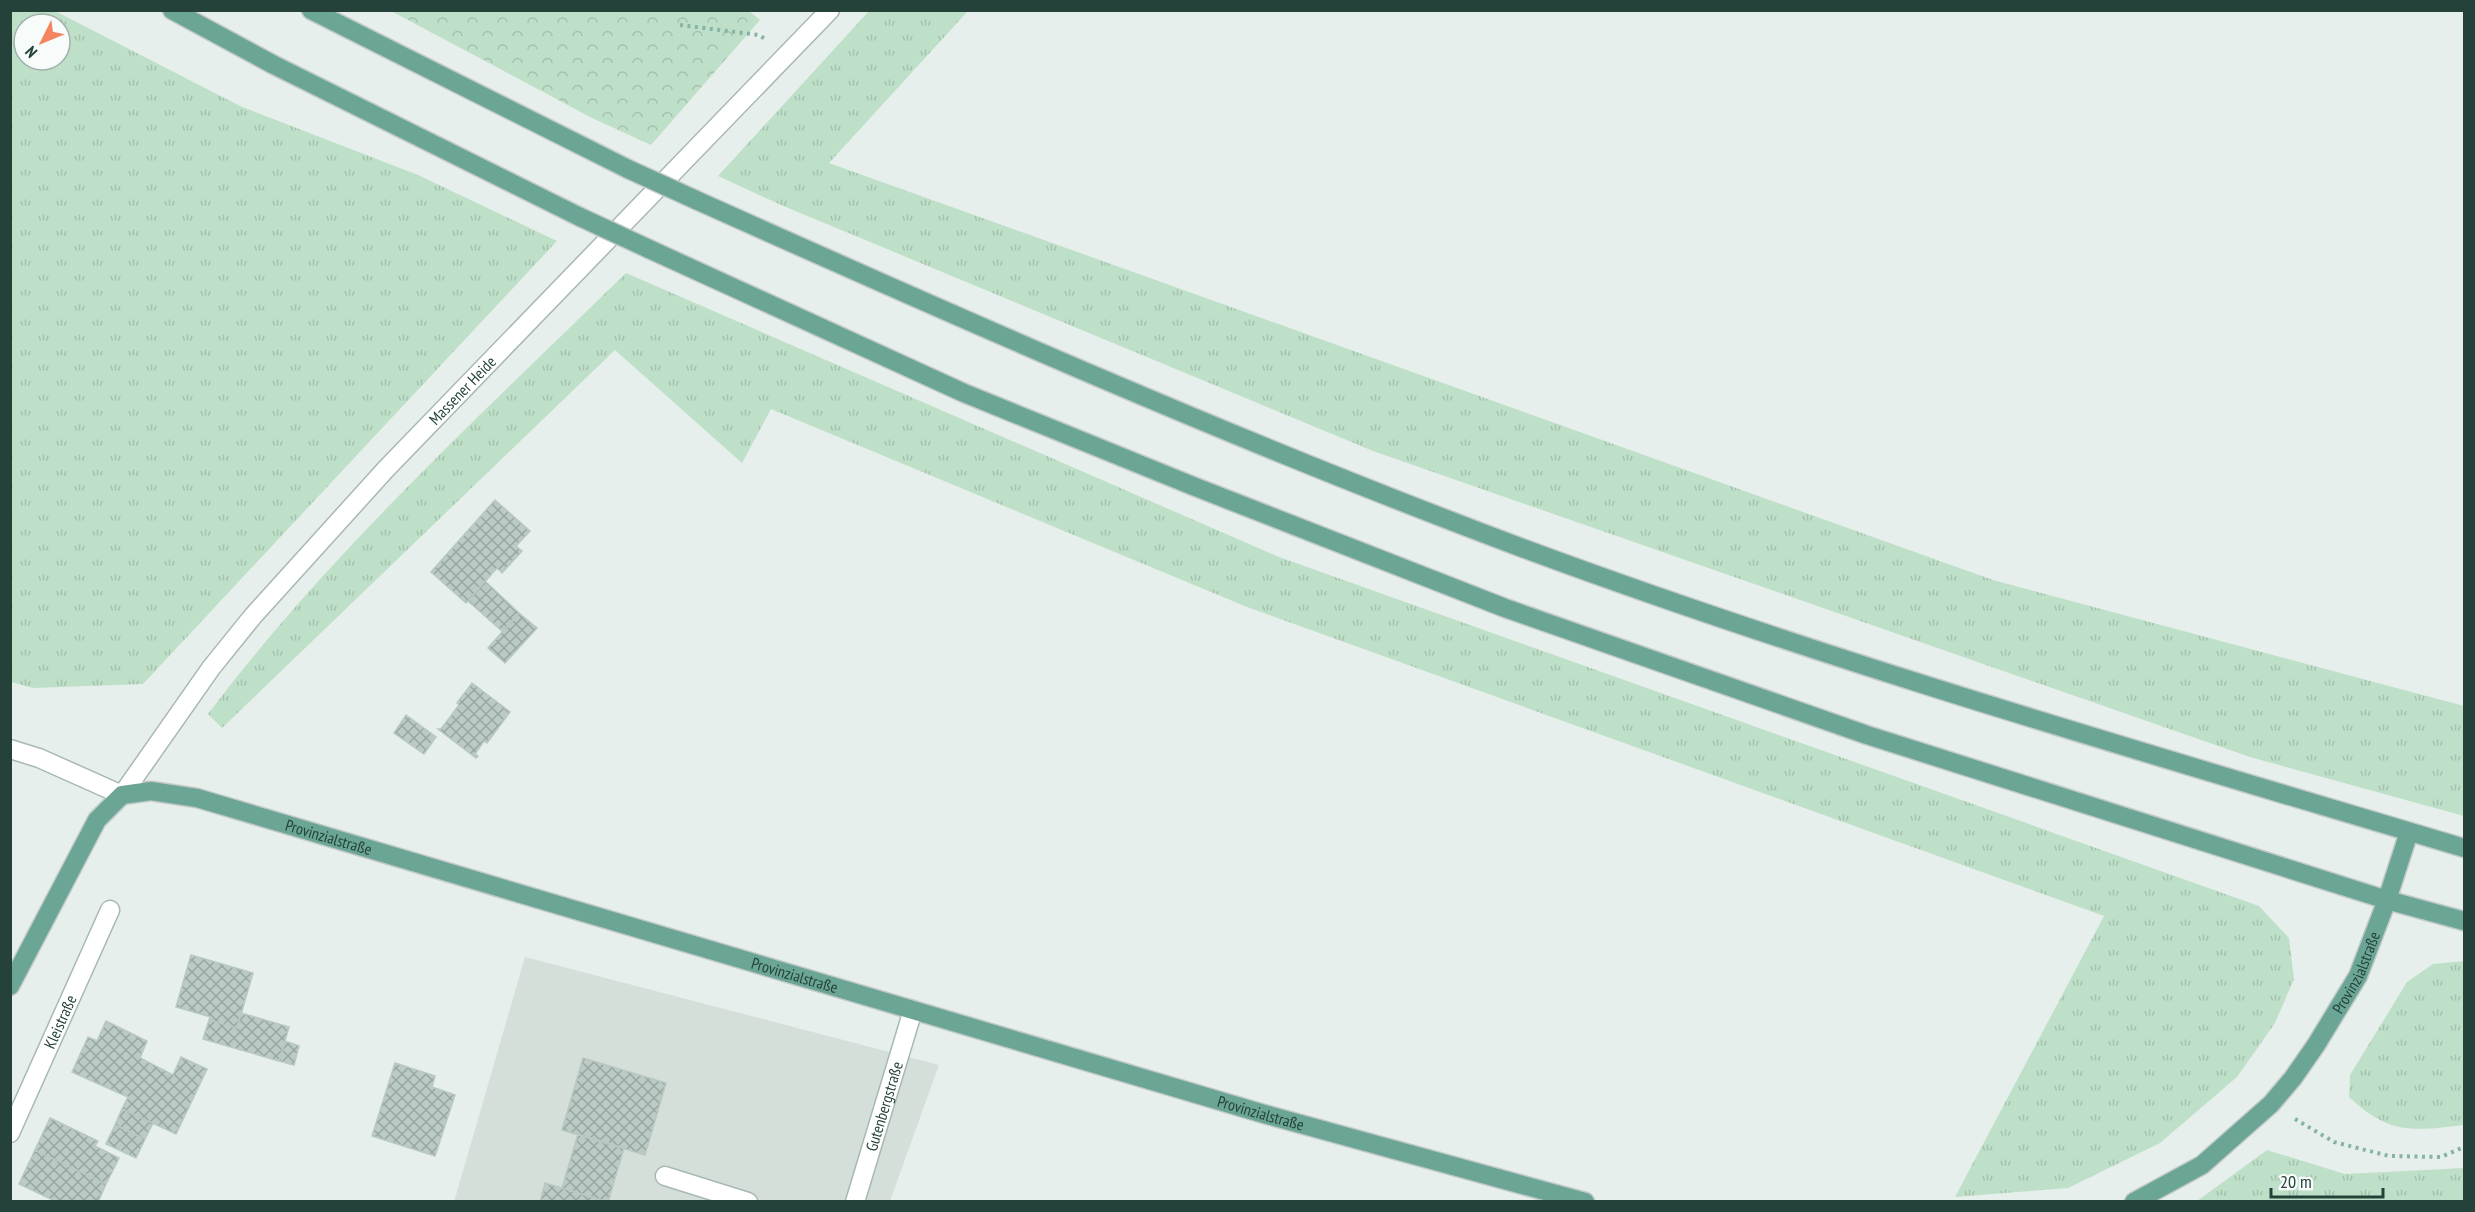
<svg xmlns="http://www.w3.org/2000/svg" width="2475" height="1212" font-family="'PT Sans Narrow',sans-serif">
	<defs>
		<pattern id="grass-tufts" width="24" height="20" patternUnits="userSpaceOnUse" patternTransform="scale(1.5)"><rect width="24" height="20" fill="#bfe0c8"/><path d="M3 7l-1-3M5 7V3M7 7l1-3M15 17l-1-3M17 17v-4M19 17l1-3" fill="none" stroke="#a4c1ad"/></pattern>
		<pattern id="forest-crowns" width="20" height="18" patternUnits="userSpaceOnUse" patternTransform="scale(1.5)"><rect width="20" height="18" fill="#bfe0c8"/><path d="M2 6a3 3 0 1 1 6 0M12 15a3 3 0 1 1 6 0" fill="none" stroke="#a4c1ad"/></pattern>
		<pattern id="building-cross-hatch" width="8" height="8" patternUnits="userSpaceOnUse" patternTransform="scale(1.5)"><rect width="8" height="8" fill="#bbcac4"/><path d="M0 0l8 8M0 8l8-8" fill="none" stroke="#98a6a0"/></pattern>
	</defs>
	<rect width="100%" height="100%" fill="#e6efeb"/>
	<path fill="#d4dfda" d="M525,957l414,108 -49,136 -436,1z"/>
	<path fill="url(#grass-tufts)" fill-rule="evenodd" d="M11,10l44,1 185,95 178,69 139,66 -414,443 -110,4 -22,-6zM24,24h36v36h-36z
		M869,11h99l-139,152 1164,417 471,126v110l-214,-59 -877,-306 -592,-246 -63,-29z
		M626,273l653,284 980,349 30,32 5,41 -19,44 -38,54 -77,66 -92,45 -113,9 149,-281 -857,-309 -476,-198 -29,54 -127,-113 -393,378 -14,-14c122,-162 274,-300 418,-441z
		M2464,961v164c-51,6 -75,10 -115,-28l1,-22 57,-93 26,-18z
		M2267,1150l78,24 119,-6v33h-267z"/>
	<path fill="url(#forest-crowns)" d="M749,11l11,9 -109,125 -59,-27 -201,-107z"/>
	<path fill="url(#building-cross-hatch)" stroke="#b8c9c2" stroke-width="1.5" d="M495,500l35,31 -14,15 6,5 -20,22 -5,-5 -31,35 -35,-31z
		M485,581l34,32 -16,19 -35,-31z
		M519,613l18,15 -32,35 -17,-15z
		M472,683l38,29 -23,31 -3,-2 -9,13 3,2 -2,2 -38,-29h3l18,-24 -2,-2z
		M406,715l30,22 -12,17 -30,-21z
		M191,955l62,18 -16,55 -27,-8 1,-3 -35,-10z
		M241,1013l48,14 -10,34 -76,-22 7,-22v3l27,8z
		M106,1021l41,20 -7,17 33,17 8,-18 26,12 -31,65 -54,-25 6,-12 -56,-25 16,-35 9,4z
		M285,1041l14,5 -5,19 -15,-4z
		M583,1058l83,25 -21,72 -83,-25z
		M395,1063l40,13 -3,11 23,8 -20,61 -63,-20z
		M122,1109l31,14 -8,16 -30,-14z
		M50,1118l48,23 -3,5 24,12 -13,26 -71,-34z
		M115,1125l30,14 -9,19 -30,-14z
		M578,1134l46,14 -16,54 -46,-14z
		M35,1150l71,34 -8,18h-41l-38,-18z
		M545,1183l17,5 45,14h-67z"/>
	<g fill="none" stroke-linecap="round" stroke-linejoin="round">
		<defs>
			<g id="minor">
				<path id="s1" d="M10,749l29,9 83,37 89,-127 42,-52 133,-147 444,-459"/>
				<path id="s2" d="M10,1133l100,-223"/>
				<path d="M665,1176l83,26"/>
				<path id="s3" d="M855,1202l58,-192"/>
			</g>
			<g id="major">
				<path d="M172,10l102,55 306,152"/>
				<path d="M311,10l317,159"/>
				<path d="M696,200c274,123 548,244 829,349 308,114 625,205 939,299"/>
				<path d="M649,249l315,144 229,93 312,122 362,127 520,165 77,21"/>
				<path id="s4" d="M10,986l87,-166 25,-25 29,-4 46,7 1067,316 321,88"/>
				<path id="s5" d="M2134,1202l68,-37 69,-61 22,-26 23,-33 42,-69 29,-76 22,-68"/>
			</g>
		</defs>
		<use href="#minor" stroke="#a8b8b2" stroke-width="21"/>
		<use href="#major" stroke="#c2cac8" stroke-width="21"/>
		<path stroke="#86b3a5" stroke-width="4" stroke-dasharray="3 4.5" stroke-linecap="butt" d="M680,25l79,10 6,4
			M2295,1119l39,23 55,14 52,1 23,-10"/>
		<use href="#minor" stroke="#fff" stroke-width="18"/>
		<use href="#major" stroke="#6aa596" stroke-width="18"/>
		<defs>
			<path id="major-bridge" d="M628,169l68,31
				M580,217l69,32"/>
		</defs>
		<use href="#major-bridge" stroke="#c2cac8" stroke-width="21" stroke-linecap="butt"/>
		<use href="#major-bridge" stroke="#6aa596" stroke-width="18"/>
	</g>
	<g text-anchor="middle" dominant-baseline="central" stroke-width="5" stroke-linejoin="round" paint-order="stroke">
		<g font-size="16" fill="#24423a" stroke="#f7fbf9">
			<text stroke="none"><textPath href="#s1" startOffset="651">Massener Heide</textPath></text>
			<text stroke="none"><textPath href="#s4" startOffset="436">Provinzialstraße</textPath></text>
			<text stroke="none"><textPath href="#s5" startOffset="327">Provinzialstraße</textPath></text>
			<text stroke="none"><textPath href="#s4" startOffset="922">Provinzialstraße</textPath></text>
			<text stroke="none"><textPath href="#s2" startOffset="122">Kleistraße</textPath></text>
			<text stroke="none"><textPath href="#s3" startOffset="100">Gutenbergstraße</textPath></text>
			<text stroke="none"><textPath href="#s4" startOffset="1408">Provinzialstraße</textPath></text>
		</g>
	</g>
	<rect width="2475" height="1212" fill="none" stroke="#24423a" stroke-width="24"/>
	<g transform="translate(42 42) rotate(227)"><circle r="28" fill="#f7fbf9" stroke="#a3b1ad" stroke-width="1.5"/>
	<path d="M0-4.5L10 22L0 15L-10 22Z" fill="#f4845f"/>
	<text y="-9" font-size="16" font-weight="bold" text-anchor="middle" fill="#24423a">N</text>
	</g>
	<path d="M2271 1188v9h112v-9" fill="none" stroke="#24423a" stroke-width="3"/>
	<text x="2280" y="1188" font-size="18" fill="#24423a" stroke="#f7fbf9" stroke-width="4.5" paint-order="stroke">20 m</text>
</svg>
